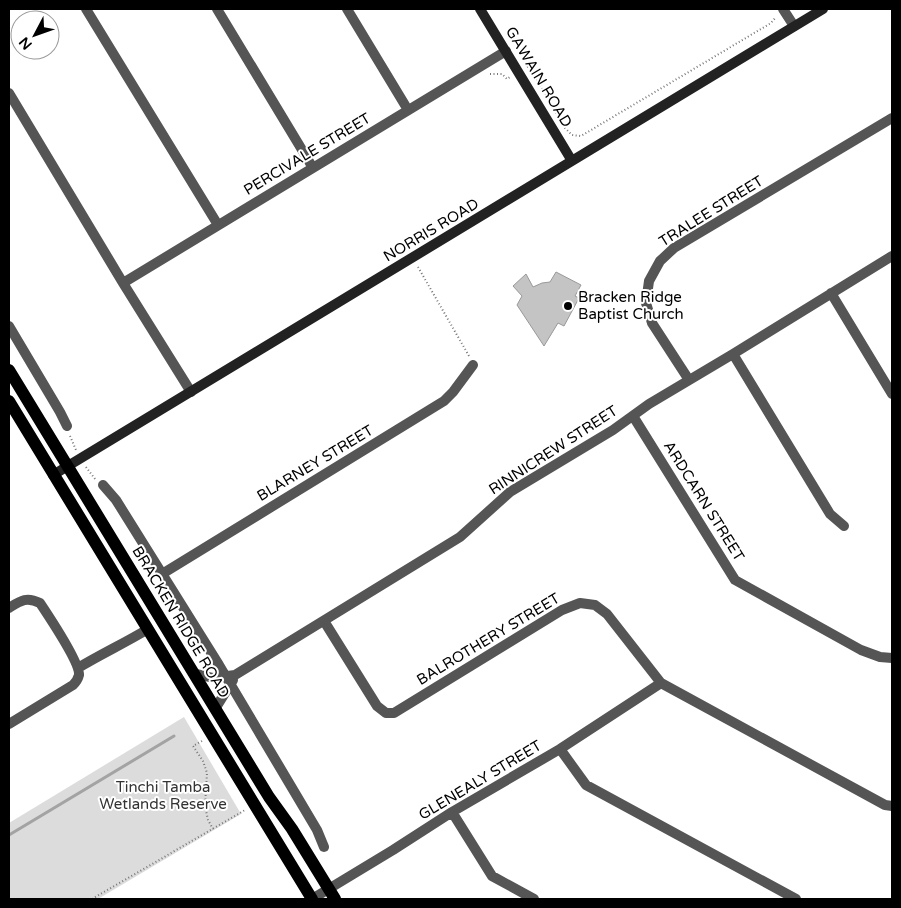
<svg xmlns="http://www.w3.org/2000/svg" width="901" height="908" font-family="'Varela Round',sans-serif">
	<rect width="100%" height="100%" fill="#fff"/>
	<path fill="#dcdcdc" d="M184,717l57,97 -143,85h-89v-76z"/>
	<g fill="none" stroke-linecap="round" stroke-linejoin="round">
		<path stroke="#a3a3a3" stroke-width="3" d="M9,835l165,-99"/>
	</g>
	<path fill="#c4c4c4" stroke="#999" d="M556,272l25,13 -6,11 4,2 -15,28 -6,-3 -14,23 -27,-41 5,-9 -9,-10 13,-12 7,13 9,-4 8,-1z"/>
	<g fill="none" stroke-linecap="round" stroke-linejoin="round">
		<path stroke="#777" stroke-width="2" stroke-dasharray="1 2.5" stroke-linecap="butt" d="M527,67l2,-1 36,62 7,7 9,1 190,-113 5,-6
			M490,74h12l5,5 3,-2
			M418,267l51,89
			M70,436l6,14
			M86,467l9,12
			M202,741l-9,5 10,15 4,12 -2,33 3,14 5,9
			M92,899l153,-89"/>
		<path stroke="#555" stroke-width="10" d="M86,9l132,216
			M217,9l96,159
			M347,9l61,101
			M783,9l11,17
			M9,93l114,190 68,109
			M123,283l383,-232
			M831,293l61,101
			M9,326l51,86 7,14
			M733,354l97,160 14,12
			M689,380l-37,-57 -6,-20 3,-22 11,-20 14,-13 218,-130
			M633,416l102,164 126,70 19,7 12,1
			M103,485l13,15 103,165 98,165 7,17
			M162,574l282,-173 9,-9 20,-27
			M9,608c11,-7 17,-12 31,-5 8,12 40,60 39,72 -1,4 -3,7 -6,10l-64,39
			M324,621l53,85 9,7h8l168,-103 18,-7 15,2 12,9 54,69 224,122 7,1
			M78,668c23,-14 47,-25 70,-39
			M193,673l20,5 22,-3 225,-138 50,-45 103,-62 36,-26 84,-50 159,-98
			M215,709l18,-29
			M560,749l26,36 210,114
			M452,812l40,64 42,23
			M312,899l81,-49 59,-38 108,-63 101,-66"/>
		<path stroke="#222" stroke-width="10" d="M480,9l92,152
			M53,475l770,-466"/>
		<path stroke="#000" stroke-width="12" d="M9,370l260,427 23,32 43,70
			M9,401l303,498"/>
	</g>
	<circle fill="#000" stroke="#fff" stroke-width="2" cx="568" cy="306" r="5"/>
	<g text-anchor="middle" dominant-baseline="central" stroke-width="4" stroke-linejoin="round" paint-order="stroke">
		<g font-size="15" fill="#000" stroke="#fff">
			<text transform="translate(539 77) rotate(59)">GAWAIN ROAD</text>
			<text transform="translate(307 154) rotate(-31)">PERCIVALE STREET</text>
			<text transform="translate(711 211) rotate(-32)">TRALEE STREET</text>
			<text transform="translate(431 230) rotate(-31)">NORRIS ROAD</text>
			<text transform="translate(553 450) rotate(-33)">RINNICREW STREET</text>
			<text transform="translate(315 463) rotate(-31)">BLARNEY STREET</text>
			<text transform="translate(704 501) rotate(58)">ARDCARN STREET</text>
			<text transform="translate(181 622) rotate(59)">BRACKEN RIDGE ROAD</text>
			<text transform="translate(488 639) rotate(-31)">BALROTHERY STREET</text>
			<text transform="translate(480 780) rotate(-31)">GLENEALY STREET</text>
		</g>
		<g font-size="15" fill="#000" stroke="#fff" text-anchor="start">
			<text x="578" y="297">Bracken Ridge<tspan x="578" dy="17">Baptist Church</tspan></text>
		</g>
		<g font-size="15" fill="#333" stroke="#fff">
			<text x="163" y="787">Tinchi Tamba<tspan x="163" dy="17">Wetlands Reserve</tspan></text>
		</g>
	</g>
	<rect width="901" height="908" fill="none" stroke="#000000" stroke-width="20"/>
	<g transform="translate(35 35) rotate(229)"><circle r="24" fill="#ffffff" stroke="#999999"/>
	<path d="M0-4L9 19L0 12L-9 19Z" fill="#000000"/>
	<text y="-8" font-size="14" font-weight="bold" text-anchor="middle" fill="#000000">N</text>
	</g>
</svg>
